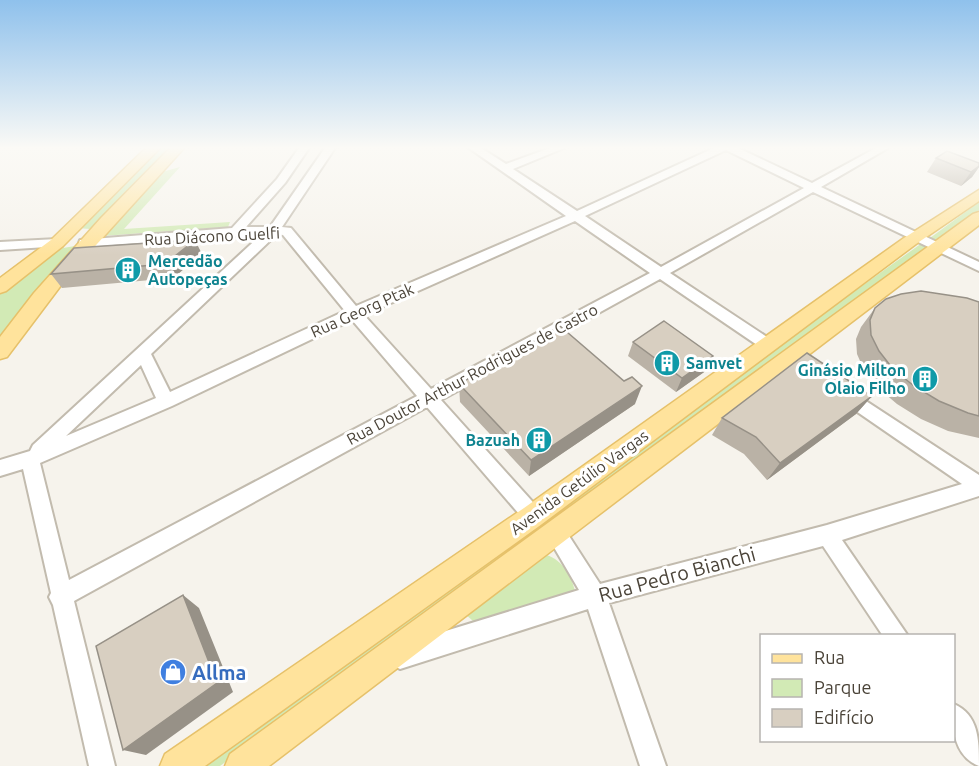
<svg xmlns="http://www.w3.org/2000/svg" width="979" height="766" font-family="Ubuntu,sans-serif">
	<rect width="100%" height="100%" fill="#f6f3ec"/>
	<path fill="#d2eab5" d="M158,148h12l-80,81 -13,-1z
		M180,167l-56,62 106,-7 -2,5 -126,9 60,-64z
		M979,202v8l-41,30 -8,-2z
		M922,243l5,4 -707,519h-29z
		M57,244l6,4 18,-3 -81,105v-62z
		M543,554c18,4 28,20 32,37l-8,8 -94,22 -9,-8z"/>
	<g fill="none" stroke-linecap="round" stroke-linejoin="round">
		<defs>
			<path id="minor" d="M299,148h10l-24,35 -39,44h24l55,-79h10l-53,79 9,1 65,78 210,-90 -97,-68h12l25,16 44,-16h14l-51,21 64,42 137,-63h24l74,35 64,-35h12l-67,39 158,75v9l-166,-79 -143,81 103,68 3,4 -3,4h-10l-103,-70 -219,121 99,110 3,6 -3,6 -7,3 -7,-3 -99,-115 -353,194 41,165h-26l-36,-161 -4,-8 2,-4 -28,-124 -23,7v-16l30,-9 3,-6 229,-211 -177,13 -6,-4 1,-3 152,-12 45,-49zM726,150l78,38 -143,79 -76,-51zM575,221l75,52 -219,116 -67,-74zM277,234l6,1 62,76 -175,81 -19,-38zM352,320l65,76 -348,184 -29,-117 132,-57zM141,365l15,33 -90,38z
				M57,239l6,4 -1,3 -62,4v-8z
				M846,388l133,87v21l-137,44 66,96h-25l-60,-90 -214,57 57,163h-26l-52,-157 -188,60 -8,-4 -4,-8 4,-8 8,-4 179,-55 -34,-58 3,-7 7,-3 7,3 38,59 227,-59 135,-41 -122,-84 -2,-5 2,-5z
				M954,704c25,11 25,37 25,62 -25,-10 -28,-39 -25,-62z"/>
			<path id="major" d="M146,148h14l-97,98 -57,45 -6,2v-15l51,-38z
				M170,148h14l-116,128 -61,81 -7,2v-22l34,-44 67,-75z
				M979,190v11l-63,43 -374,280 -337,242h-45l5,-12 359,-246 380,-270z
				M979,212v13l-710,541h-44l5,-12 743,-540z"/>
		</defs>
		<use href="#minor" stroke="#c2bbae" stroke-width="4"/>
		<use href="#major" stroke="#e6c16a" stroke-width="3"/>
		<use href="#minor" fill="#fff" fill-rule="evenodd"/>
		<use href="#major" fill="#ffe39c" fill-rule="evenodd"/>
	</g>
	<path fill="#bab2a6" d="M936,158l43,5v4l-7,10 -11,9 -34,-14z
		M202,254l-29,24 -111,10 -11,-14z
		M979,302v136l-31,-7 -27,-12 -24,-15 -20,-17 -13,-17 -7,-16 -1,-15 5,-12 14,-19z
		M633,342l80,14 -6,14 -31,22 -48,-36z
		M459,384l176,20 -106,72 -69,-74z
		M872,396l-16,18 -89,66 -23,-26 -32,-19 10,-17z"/>
	<path fill="#979187" d="M979,166v1l-7,10 -11,9 10,-14z
		M195,240l7,14 -29,24 -8,-14z
		M713,356l-6,14 -31,22 6,-14z
		M642,386l-7,18 -106,72 2,-16z
		M872,396l-16,18 -89,66 13,-17z
		M183,595l16,13 34,84 -87,63 -23,-5z"/>
	<path fill="#d8cfc1" stroke="#979187" stroke-width="1.5" d="M947,151l32,12v3l-8,6 -35,-14z
		M195,240l-30,24 -114,10 23,-26z
		M921,291l46,7 12,4v114l-11,-3 -29,-12 -25,-15 -21,-17 -14,-18 -8,-16 -1,-15 5,-12 11,-9 15,-5z
		M664,321l49,35 -31,22 -49,-36z
		M560,326l64,55 8,-4 10,9 -111,74 -72,-76z
		M807,353l65,43 -92,67 -24,-26 -34,-19z
		M183,595l34,88 -94,67 -27,-104z"/>
	<linearGradient id="sky" x2="0" y2="1"><stop stop-color="#8fc1ec"/><stop offset="0.58" stop-color="#fbfaf6"/><stop offset="1" stop-color="#fbfaf6" stop-opacity="0"/></linearGradient>
	<rect width="979" height="255" fill="url(#sky)"/>
	<defs>
		<symbol id="building-disc" viewBox="-11 -11 22 22"><circle r="9.5" fill="#0f9aa8" stroke="#fff"/><path d="M-4-6H4V6H1V3H-1V6H-4ZM-2.5-4.3h1.7v1.8h-1.7ZM.8-4.3h1.7v1.8H.8ZM-2.5-1h1.7V.8h-1.7ZM.8-1h1.7V.8H.8Z" fill="#fff"/></symbol>
		<symbol id="shop-disc" viewBox="-11 -11 22 22"><circle r="9.5" fill="#3f7fe0" stroke="#fff"/><path d="M-5-2.5h2.3a2.7 3.5 0 0 1 5.4 0H5L5.5 6h-11ZM-1.5-2.5h3a1.5 2.3 0 0 0-3 0Z" fill="#fff"/></symbol>
	</defs>
	<g fill-rule="evenodd">
		<use href="#building-disc" x="113" y="255" width="30" height="30"/>
		<use href="#building-disc" x="652" y="348" width="30" height="30"/>
		<use href="#building-disc" x="910" y="364" width="30" height="30"/>
		<use href="#building-disc" x="524" y="425" width="30" height="30"/>
		<use href="#shop-disc" x="158" y="657" width="30" height="30"/>
	</g>
	<g text-anchor="middle" dominant-baseline="central" stroke-width="6" stroke-linejoin="round" paint-order="stroke">
		<g font-size="16" fill="#4b4439" stroke="#fff">
			<text transform="translate(212 236) rotate(-3)">Rua Diácono Guelfi</text>
			<text transform="translate(362 310) rotate(-24)">Rua Georg Ptak</text>
			<text transform="translate(472 374) rotate(-28)">Rua Doutor Arthur Rodrigues de Castro</text>
			<text transform="translate(579 482) rotate(-36)">Avenida Getúlio Vargas</text>
		</g>
		<g font-size="16" font-weight="bold" fill="#0d838f" stroke="#fff" text-anchor="start">
			<text x="148" y="261">Mercedão<tspan x="148" dy="18">Autopeças</tspan></text>
			<text x="686" y="363">Samvet</text>
			<text x="906" y="370" text-anchor="end">Ginásio Milton<tspan x="906" dy="18">Olaio Filho</tspan></text>
			<text x="520" y="440" text-anchor="end">Bazuah</text>
		</g>
		<g font-size="20" fill="#4b4439" stroke="#fff">
			<text transform="translate(677 574) rotate(-15)">Rua Pedro Bianchi</text>
		</g>
		<g font-size="20" font-weight="bold" fill="#366cbe" stroke="#fff" text-anchor="start">
			<text x="192" y="672">Allma</text>
		</g>
	</g>
	<rect x="760" y="634" width="195" height="108" fill="#ffffff" stroke="#b7b4b0" stroke-width="1.5"/>
	<rect x="772" y="654" width="30" height="9" fill="#ffe39c" stroke="#b7b4b0" stroke-width="1.5"/>
	<text x="814" y="664" font-size="18" fill="#4b4439">Rua</text>
	<rect x="772" y="679" width="30" height="18" fill="#d2eab5" stroke="#b7b4b0" stroke-width="1.5"/>
	<text x="814" y="694" font-size="18" fill="#4b4439">Parque</text>
	<rect x="772" y="709" width="30" height="18" fill="#d8cfc1" stroke="#b7b4b0" stroke-width="1.5"/>
	<text x="814" y="724" font-size="18" fill="#4b4439">Edifício</text>
</svg>
